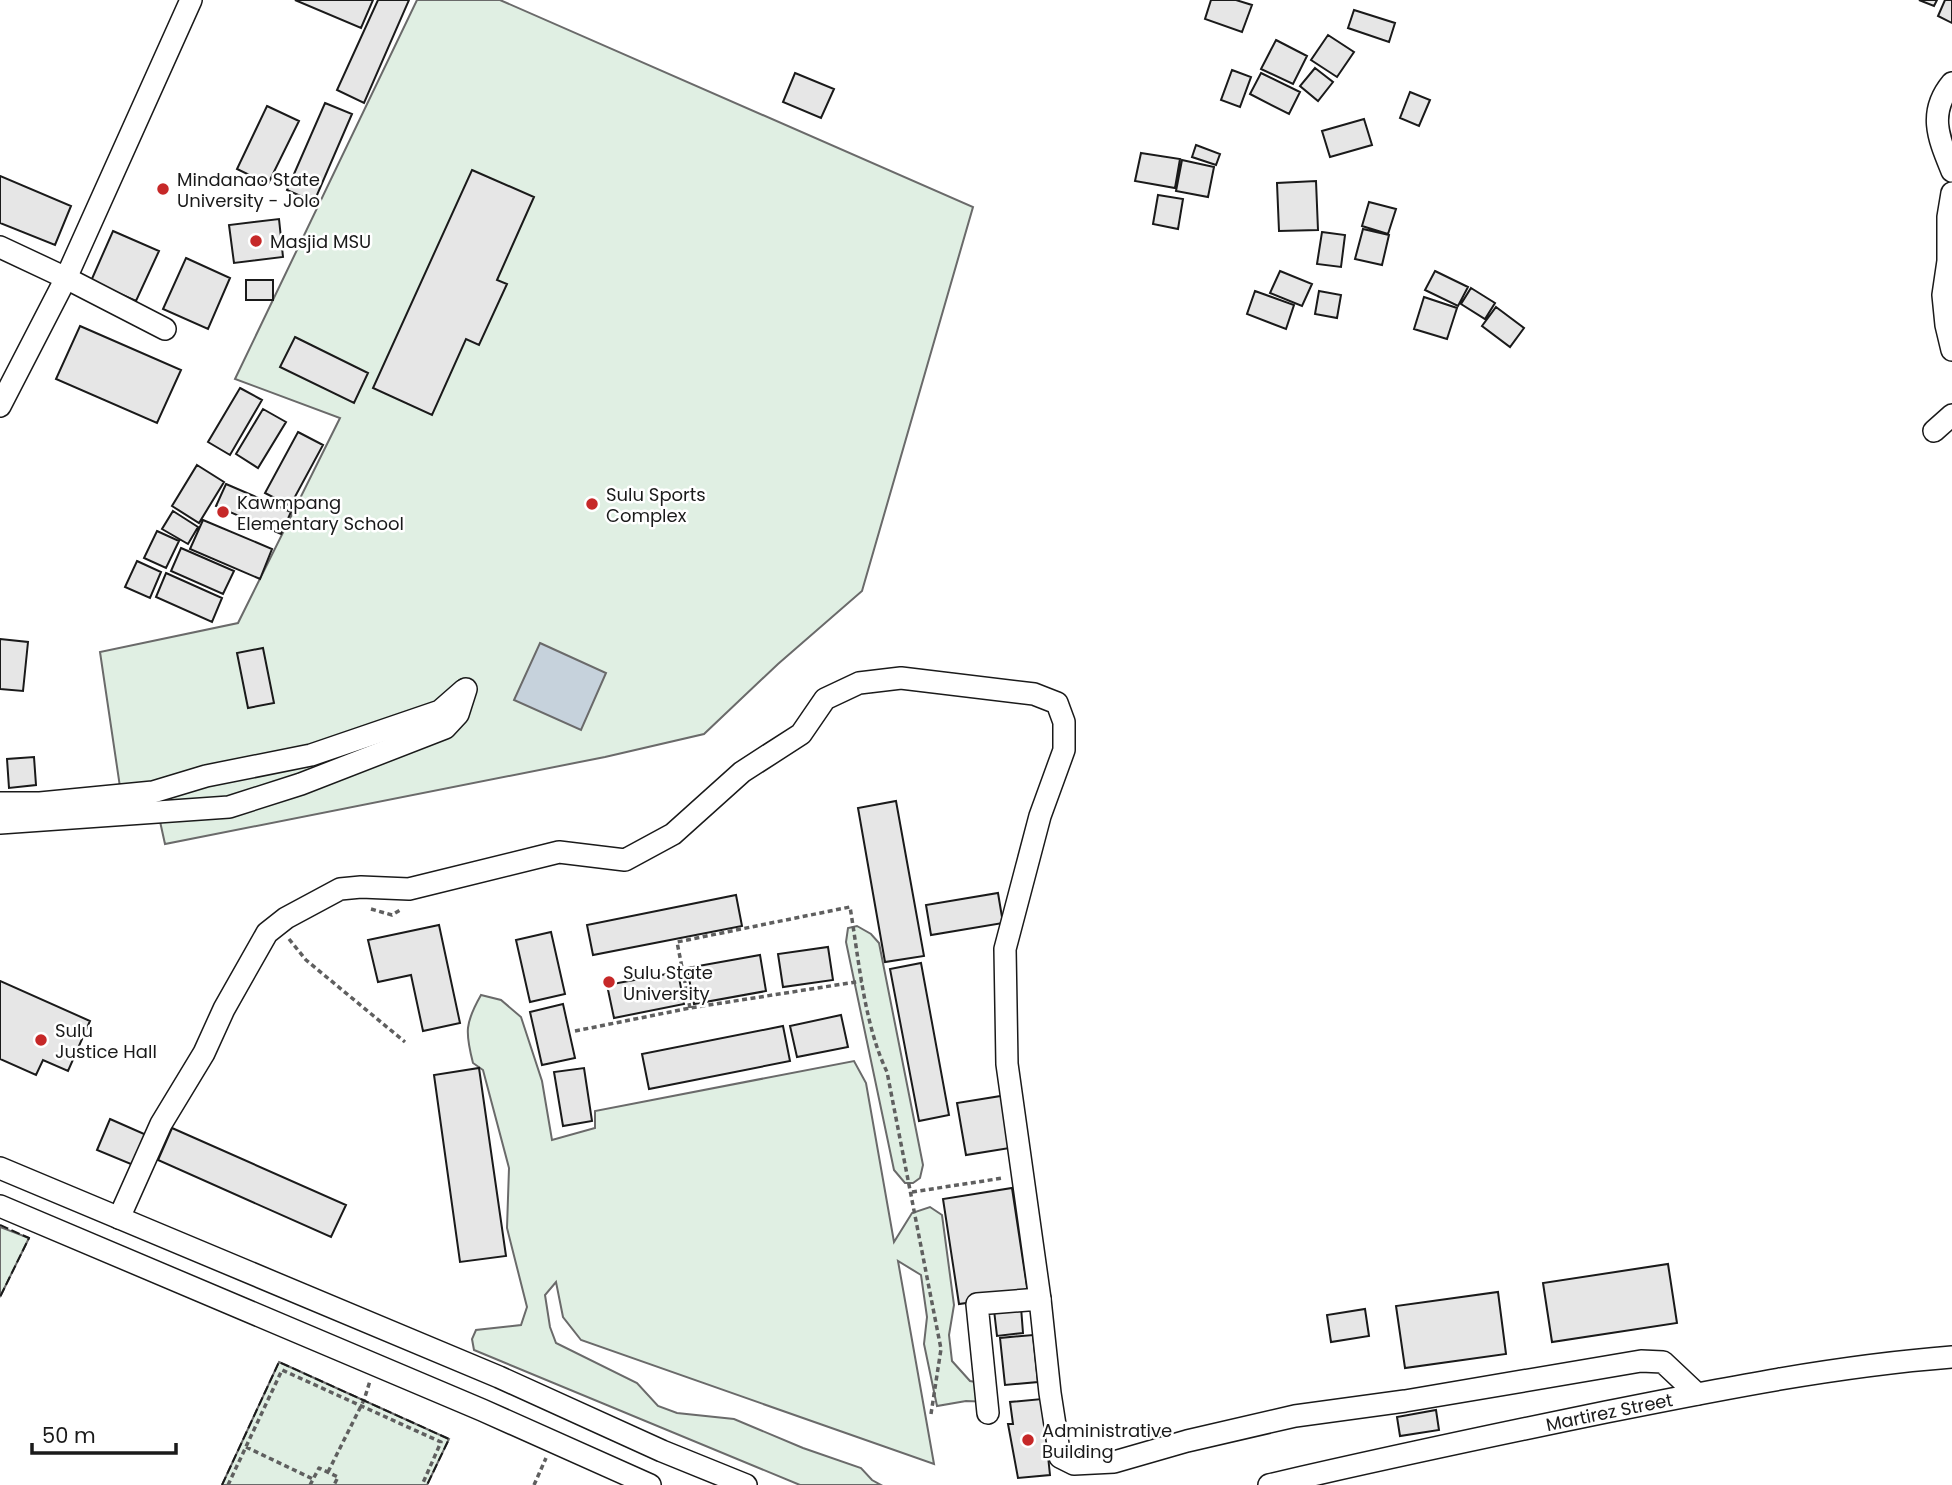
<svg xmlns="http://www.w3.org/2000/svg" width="1952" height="1485" font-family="Poppins,sans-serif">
	<rect width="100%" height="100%" fill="#fff"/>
	<path fill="#e0efe3" stroke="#6a6a6a" stroke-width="2" d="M417,0h83l473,207 -111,384 -84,73 -74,70 -99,23 -440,87 -13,-59 -32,2 -20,-135 138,-29 102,-205 -105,-39z
		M857,926l14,8 8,9 44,222 -3,13 -7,5h-8l-11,-13 -48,-228 2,-14z
		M481,995l20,5 20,17 21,64 10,59 43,-12v-17l259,-50 12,22 28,159 18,-29 18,-6 12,8 12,90 -5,30 3,26 18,20 18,3 3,18 -25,-1 -29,5 -13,-62 3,-27 -6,-42 -23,-14 36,203 -353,-124 -18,-23 -7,-35 -11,13 5,32 6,16 81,40 21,23 19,7 57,6 69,29 58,20 11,12 9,5h-81l-326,-135 -2,-11 4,-9 45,-5 6,-18 -20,-79 2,-60 -26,-98 -10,-7c-8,-31 -8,-40 8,-68z
		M0,1227l29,11 -29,59z
		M279,1362l170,77 -22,46h-205z"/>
	<path fill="#c6d2dc" stroke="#6a6a6a" stroke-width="2" d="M540,643l66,30 -25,57 -67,-30z"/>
	<path fill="#e6e6e6" stroke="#1a1a1a" stroke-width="2" d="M295,0h78l-12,28z
		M378,0h31l-45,103 -27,-13z
		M1211,0h25l16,5 -10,27 -37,-13z
		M1919,0h18l-3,6z
		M1945,0h7v23l-14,-7z
		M1354,10l41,13 -6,19 -41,-14z
		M1328,35l26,17 -17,25 -26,-17z
		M1276,40l31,16 -14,28 -32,-15z
		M1315,68l18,14 -15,19 -18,-15z
		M1232,70l19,7 -11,30 -19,-7z
		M795,73l39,16 -13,29 -38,-16z
		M1261,73l39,19 -11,22 -39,-20z
		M1410,92l20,8 -11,26 -19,-8z
		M325,103l27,11 -38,88 -27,-12z
		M267,106l32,15 -31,63 -31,-15z
		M1364,119l8,26 -42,12 -8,-26z
		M1196,145l24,9 -4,11 -24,-8z
		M1141,153l39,6 -5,29 -40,-7z
		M1182,160l32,7 -6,30 -32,-6z
		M472,170l62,27 -37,83 10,4 -28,61 -13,-6 -34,76 -59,-27z
		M0,176l71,30 -16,39 -55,-22z
		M1316,181l2,49 -39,1 -2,-48z
		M1158,195l25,4 -5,30 -25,-5z
		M1369,202l27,7 -8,25 -26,-8z
		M279,219l4,38 -49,6 -5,-38z
		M1363,229l26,6 -7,30 -27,-6z
		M113,231l46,20 -23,50 -45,-20z
		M1322,232l23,3 -4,32 -24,-3z
		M186,258l44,20 -22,51 -45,-20z
		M1280,271l32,13 -10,22 -32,-13z
		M1435,271l33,16 -10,19 -33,-16z
		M246,280h27v20h-27z
		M1471,288l24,15 -10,16 -24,-15z
		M1255,291l39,14 -8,24 -39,-15z
		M1319,291l22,4 -4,23 -22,-4z
		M1424,297l33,11 -10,31 -33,-10z
		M1496,307l28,21 -14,19 -28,-21z
		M80,326l101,44 -24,53 -101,-44z
		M295,337l73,36 -14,30 -74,-36z
		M240,388l22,12 -32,55 -22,-13z
		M263,409l23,13 -28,46 -22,-14z
		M298,432l25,13 -33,61 -25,-13z
		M197,465l27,17 -25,41 -27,-17z
		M226,484l65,28 -10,22 -65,-28z
		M173,511l25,16 -10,17 -26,-15z
		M203,520l69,29 -12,30 -70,-30z
		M157,531l22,10 -13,27 -22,-10z
		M181,548l53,23 -11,23 -52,-23z
		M137,561l24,11 -11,26 -25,-11z
		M166,573l56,25 -10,24 -56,-25z
		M0,639l28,3 -5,49 -23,-2z
		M263,648l11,55 -26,5 -11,-55z
		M34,757l2,28 -27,3 -2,-29z
		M896,801l28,155 -39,6 -27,-154z
		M998,893l5,30 -72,12 -5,-30z
		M736,895l6,31 -149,29 -6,-30z
		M439,925l21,98 -37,8 -12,-56 -33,7 -10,-42z
		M551,932l14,62 -35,8 -14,-62z
		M828,947l5,33 -50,7 -5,-33z
		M760,955l6,36 -72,13 -7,-36z
		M921,963l28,152 -30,6 -29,-152z
		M678,972l6,32 -70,14 -7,-33z
		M0,981l90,40 -22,50 -25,-11 -7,15 -36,-16z
		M563,1004l12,54 -33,7 -12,-53z
		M841,1015l7,32 -51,10 -7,-31z
		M783,1026l7,35 -141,28 -7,-35z
		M479,1068l27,188 -46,6 -26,-187z
		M584,1068l8,53 -29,5 -9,-54z
		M1007,1095l9,52 -50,8 -9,-52z
		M110,1119l41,18 -13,30 -41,-17z
		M172,1128l174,77 -15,32 -173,-77z
		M1012,1188l16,106 -69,10 -16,-105z
		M1668,1264l9,59 -125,19 -9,-59z
		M1498,1292l8,62 -101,14 -9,-62z
		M1021,1307l2,26 -26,3 -3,-26z
		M1365,1309l4,27 -38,6 -4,-27z
		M1033,1335l5,47 -33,3 -5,-47z
		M1042,1399l8,76 -32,3 -10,-54h5l-3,-22z
		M1436,1410l3,20 -39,6 -3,-19z"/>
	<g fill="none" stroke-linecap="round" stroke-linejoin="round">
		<defs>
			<g id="minor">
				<path d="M1952,83c-25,30 -13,56 0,88"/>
				<path d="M1952,193l-4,24v44l-5,34 3,30 6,25"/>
				<path d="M0,247l66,31 99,51"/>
				<path d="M0,406l66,-128 125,-278"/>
				<path d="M1934,431l18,-16"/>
				<path d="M0,803h40l113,-11 53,-16 105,-21 129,-44 24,-21"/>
				<path d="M0,823l229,-16 72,-23 144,-56 13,-14 8,-25"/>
				<path d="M0,1168l499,209 163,74 84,34"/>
				<path d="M0,1206l482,204 168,75"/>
				<path d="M119,1218l42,-94 43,-71 20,-44 43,-76 19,-15 54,-29 21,-2 48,2 150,-37 66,8 48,-26 69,-62 59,-38 24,-35 34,-16 42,-5 133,16 23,9 7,19v28l-24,66 -35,133 2,115 33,235"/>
				<path d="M988,1413l-11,-109 63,-5 10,94 10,64 14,7 40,-2 73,-21 108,-25 110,-15 236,-40 22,1 34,32"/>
				<path id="s1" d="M1269,1485c112,-26 225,-50 337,-73 115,-23 230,-46 346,-55"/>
			</g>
		</defs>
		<use href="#minor" stroke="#1a1a1a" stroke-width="24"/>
		<path stroke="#5f5f5f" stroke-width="3.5" stroke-dasharray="5 3.5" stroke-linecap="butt" d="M371,909l21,6 10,-6
			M289,939l17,21 99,82
			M690,1008l-13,-66 173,-35c9,53 14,117 37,165l54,277 -10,65
			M575,1031l115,-23 172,-27
			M912,1192l91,-14
			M246,1447l67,32
			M328,1472l36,-72 6,-19
			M228,1485l54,-115 159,72 -19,43
			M310,1485l9,-17 19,9 -4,8
			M534,1485l12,-27"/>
		<use href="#minor" stroke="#fff" stroke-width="21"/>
		<path stroke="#1a1a1a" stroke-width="2" stroke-dasharray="9 3.5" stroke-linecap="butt" d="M0,1225l29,13 -29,59
			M222,1485l57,-123 170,77 -22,46"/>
	</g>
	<g fill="#c62828" stroke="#fff" stroke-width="2.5">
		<circle cx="163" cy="189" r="7"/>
		<circle cx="256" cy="241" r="7"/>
		<circle cx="592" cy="504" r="7"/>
		<circle cx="223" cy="512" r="7"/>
		<circle cx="609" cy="982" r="7"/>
		<circle cx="41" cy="1040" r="7"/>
		<circle cx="1028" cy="1440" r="7"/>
	</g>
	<g text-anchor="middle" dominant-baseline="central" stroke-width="5" stroke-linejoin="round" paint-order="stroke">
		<g font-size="18" fill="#1a1a1a" stroke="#fff" text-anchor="start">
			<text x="177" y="179">Mindanao State<tspan x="177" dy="21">University - Jolo</tspan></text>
			<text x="270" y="241">Masjid MSU</text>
			<text x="606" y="494">Sulu Sports<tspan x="606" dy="21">Complex</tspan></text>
			<text x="237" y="502">Kawmpang<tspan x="237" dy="21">Elementary School</tspan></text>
			<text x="623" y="972">Sulu State<tspan x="623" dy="21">University</tspan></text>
			<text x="55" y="1030">Sulu<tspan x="55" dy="21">Justice Hall</tspan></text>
			<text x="1042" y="1430">Administrative<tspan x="1042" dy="21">Building</tspan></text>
		</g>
		<g font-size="18" fill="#1a1a1a" stroke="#fff">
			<text stroke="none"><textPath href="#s1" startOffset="348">Martirez Street</textPath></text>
		</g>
	</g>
	<path d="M32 1443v10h144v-10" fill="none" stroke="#1a1a1a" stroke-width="3.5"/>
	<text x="42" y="1443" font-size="21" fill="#1a1a1a" stroke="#ffffff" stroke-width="5" paint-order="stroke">50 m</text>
</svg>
